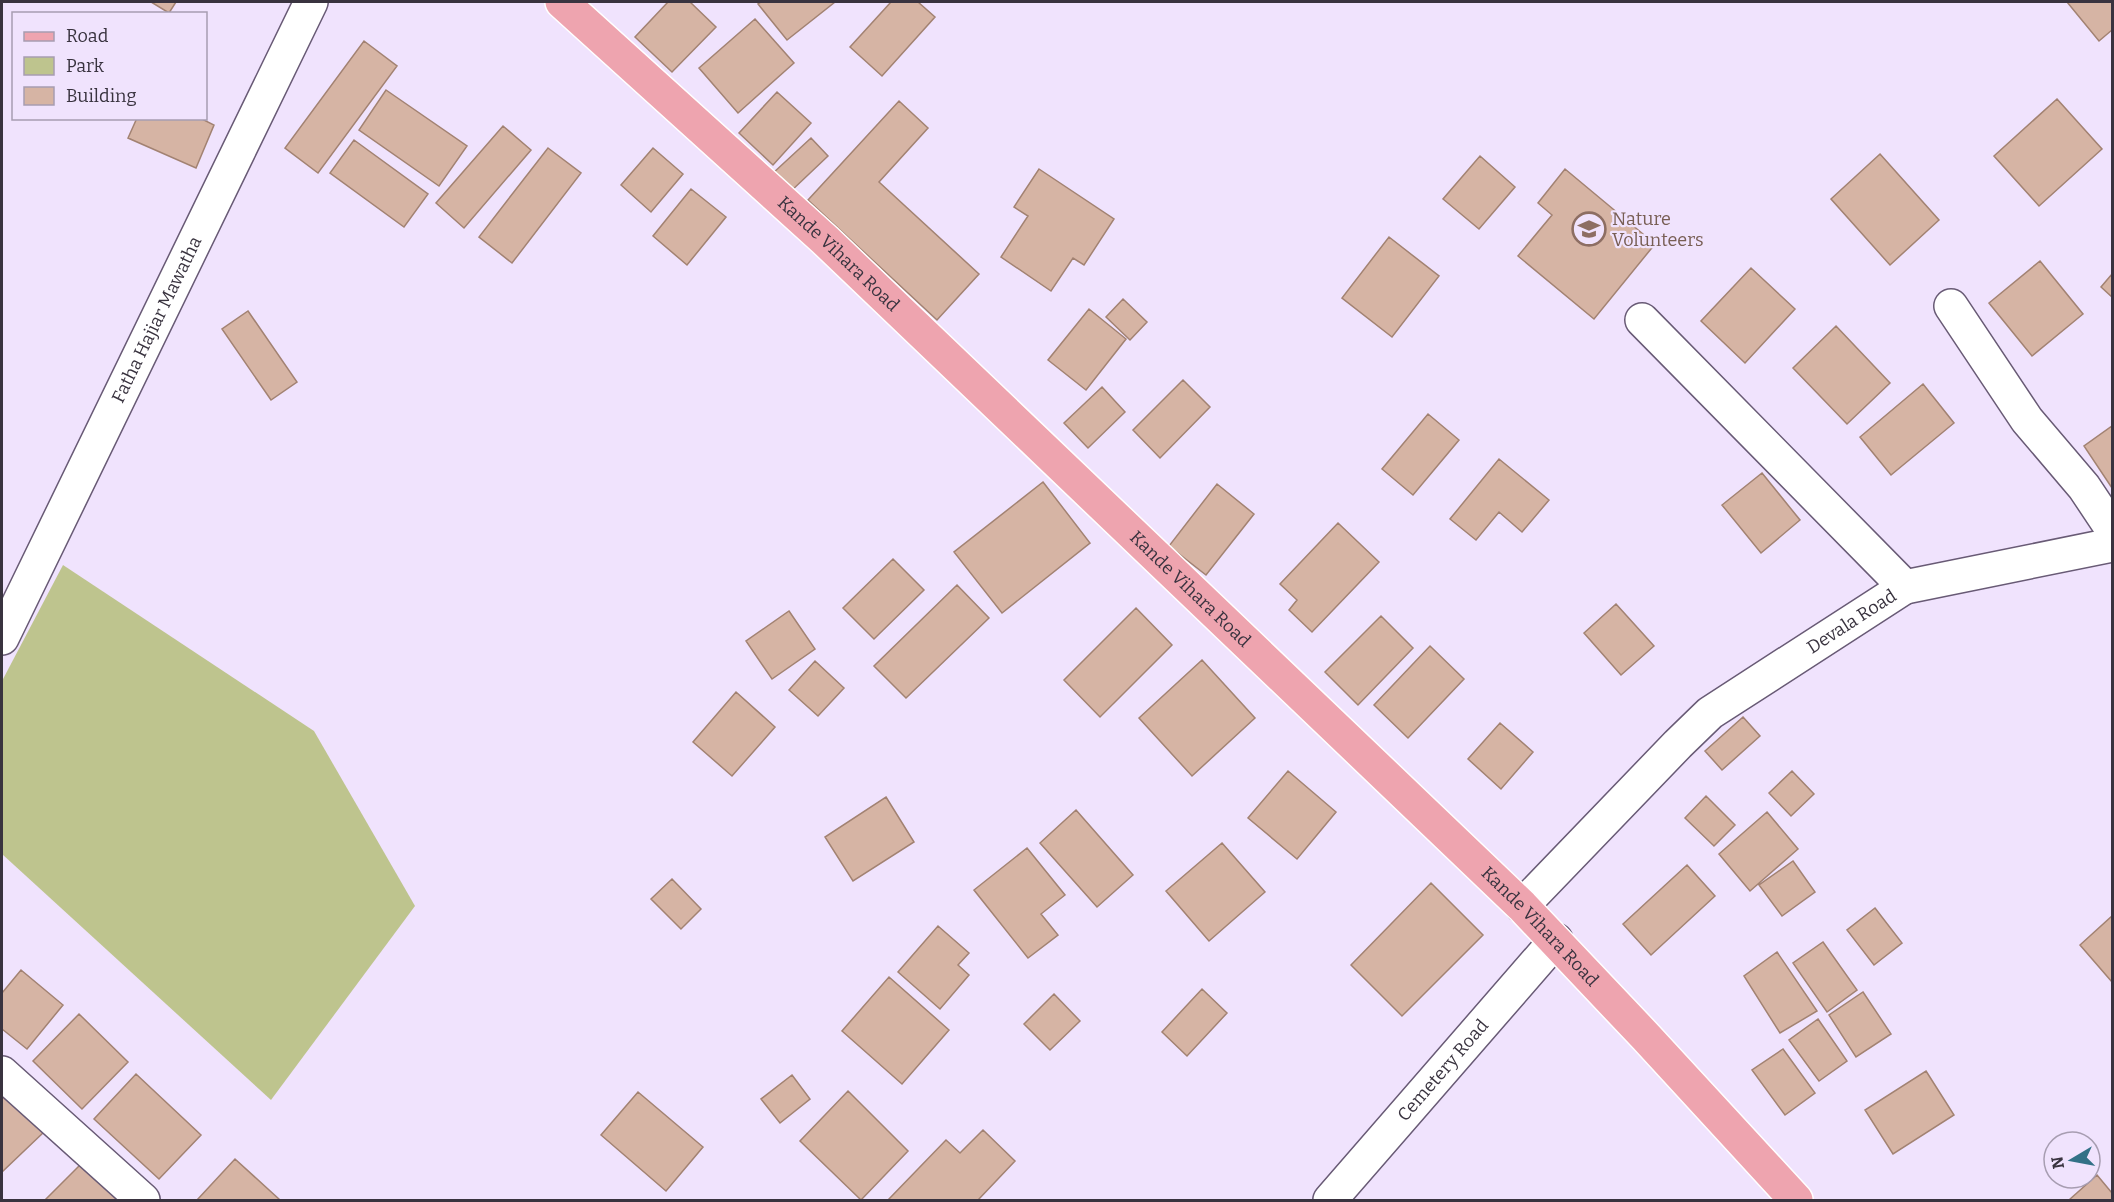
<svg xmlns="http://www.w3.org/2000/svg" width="2114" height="1202" font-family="Bitter,serif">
	<rect width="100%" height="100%" fill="#f0e3fd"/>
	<path fill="#bec48e" d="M63,565l251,166 101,175 -144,194 -269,-246v-173z"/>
	<path fill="#d6b4a4" stroke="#a28272" stroke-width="1.5" d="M151,2h25l-7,11z
		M668,2h22l26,25 -44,45 -37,-35z
		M761,2h74l-48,38 -29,-36z
		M891,2h27l17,15 -53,59 -32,-29z
		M2067,2h45v28l-13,11z
		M755,19l39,44 -56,50 -39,-45z
		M364,41l33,25 -79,107 -33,-25z
		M386,90l81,56 -28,40 -80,-56z
		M777,92l34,31 -38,42 -34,-32z
		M2057,99l45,50 -63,57 -45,-50z
		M899,101l29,27 -49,54 100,92 -42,46 -129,-120z
		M137,118h63l14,7 -18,43 -68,-30z
		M503,126l28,24 -67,78 -28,-25z
		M811,138l17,18 -39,37 -17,-19z
		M354,140l74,54 -24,33 -74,-54z
		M548,148l33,25 -69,90 -33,-26z
		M653,148l30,26 -32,38 -30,-27z
		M1880,154l59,66 -49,45 -59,-66z
		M1480,156l35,31 -36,42 -36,-30z
		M1039,169l75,50 -30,46 -11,-7 -22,33 -50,-34 27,-41 -14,-9z
		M1565,169l90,75 -61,75 -76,-63 34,-41 -14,-12z
		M691,189l35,28 -39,48 -34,-29z
		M1389,237l50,39 -47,61 -50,-39z
		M2040,261l43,53 -51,42 -43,-53z
		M1751,268l44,41 -50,54 -44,-42z
		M2112,274v23l-11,-10z
		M1123,299l24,23 -17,18 -24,-23z
		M1089,309l37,30 -40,51 -38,-30z
		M248,311l49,71 -26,18 -49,-71z
		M1836,326l54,57 -43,41 -54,-56z
		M1183,380l27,27 -50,51 -27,-28z
		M1923,384l31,39 -63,52 -31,-38z
		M1102,387l23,25 -37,36 -24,-25z
		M1428,414l31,26 -46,55 -31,-26z
		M2112,426v62l-28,-42z
		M1499,459l50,41 -27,32 -23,-20 -23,28 -26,-21z
		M1762,473l38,47 -39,33 -39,-48z
		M1043,482l47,61 -88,70 -48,-61z
		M1217,484l37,30 -48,61 -37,-29z
		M1338,523l41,39 -67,70 -23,-22 8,-10 -17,-16z
		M893,559l31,31 -50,49 -31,-31z
		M957,585l32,33 -83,80 -32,-32z
		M1616,604l38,42 -33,29 -37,-42z
		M1136,608l36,37 -72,72 -36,-37z
		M789,611l26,38 -43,30 -26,-38z
		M1381,616l32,32 -55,57 -33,-33z
		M1430,646l34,33 -56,59 -34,-33z
		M1202,660l53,58 -63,58 -53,-58z
		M815,661l29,27 -26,28 -29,-26z
		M736,692l39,35 -43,49 -39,-34z
		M1743,717l17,19 -38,34 -17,-19z
		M1500,723l33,29 -32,37 -33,-30z
		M1288,771l48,41 -39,47 -49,-41z
		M1792,771l22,23 -23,22 -22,-23z
		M1706,796l29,29 -21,21 -29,-28z
		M886,797l28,45 -61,39 -28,-44z
		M1076,810l57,65 -36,32 -57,-64z
		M1767,812l31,37 -48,42 -31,-37z
		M1222,843l43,49 -56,49 -43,-50z
		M1027,848l38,47 -24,19 17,21 -30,23 -54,-68z
		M1793,861l22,31 -33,24 -23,-31z
		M1687,865l28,31 -64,59 -28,-31z
		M672,879l29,30 -20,20 -30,-30z
		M1431,883l52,52 -81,81 -51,-51z
		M1875,908l27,35 -28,22 -27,-35z
		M2112,916v66l-32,-37z
		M938,926l31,27 -11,12 11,10 -29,34 -42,-37z
		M1823,942l34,48 -30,22 -34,-49z
		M1777,952l40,59 -37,22 -36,-57z
		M21,970l42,35 -36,44 -25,-20v-36z
		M889,977l60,53 -47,54 -60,-53z
		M1202,989l25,24 -40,43 -25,-24z
		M1863,992l28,42 -35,23 -27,-42z
		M1054,994l26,27 -30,29 -26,-26z
		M79,1014l49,48 -46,47 -49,-48z
		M1818,1019l29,42 -28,20 -30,-41z
		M1783,1049l32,44 -30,22 -33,-45z
		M1926,1071l28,44 -61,39 -28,-44z
		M136,1074l65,61 -42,44 -65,-60z
		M792,1075l18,24 -30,24 -19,-24z
		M2,1083l43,48 -43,41z
		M848,1091l60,60 -47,49 -61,-59z
		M638,1092l65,55 -37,44 -65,-56z
		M983,1130l32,31 -37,39h-90l58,-60 14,13z
		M87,1158l41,42h-83z
		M235,1159l45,41h-83z
		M2097,1175l15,18v7h-43z"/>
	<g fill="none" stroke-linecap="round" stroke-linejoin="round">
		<defs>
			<g id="minor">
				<path d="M1951,306l76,114 57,67 28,42"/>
				<path d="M1905,587l207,-42"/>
				<path id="s1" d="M1522,906l156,-162 32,-31 195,-126 -263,-267"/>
				<path d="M2,1073l141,127"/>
				<path id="s2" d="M1330,1200l226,-260"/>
			</g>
			<g id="tertiary">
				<path id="s3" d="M2,638l309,-636"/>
			</g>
			<g id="primary">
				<path id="s4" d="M562,2l263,238 697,666 124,131 150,163"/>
			</g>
		</defs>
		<use href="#minor" stroke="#685a75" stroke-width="36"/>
		<use href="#tertiary" stroke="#685a75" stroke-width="36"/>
		<use href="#primary" stroke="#fff" stroke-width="36"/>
		<use href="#minor" stroke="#fff" stroke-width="33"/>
		<use href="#tertiary" stroke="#fff" stroke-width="33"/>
		<use href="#primary" stroke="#eea4af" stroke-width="33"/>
	</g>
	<defs>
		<symbol id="school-ring" viewBox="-11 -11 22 22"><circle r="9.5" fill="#f0e3fd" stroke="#8d6e63" stroke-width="1.5"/><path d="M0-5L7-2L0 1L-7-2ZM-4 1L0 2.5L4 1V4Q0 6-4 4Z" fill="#8d6e63"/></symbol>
	</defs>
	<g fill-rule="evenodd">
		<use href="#school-ring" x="1570" y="210" width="38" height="38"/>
	</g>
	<g text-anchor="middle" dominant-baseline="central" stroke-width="4.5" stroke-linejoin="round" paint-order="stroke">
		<g font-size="18" fill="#785e54" stroke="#f0e3fd" text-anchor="start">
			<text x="1612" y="219">Nature<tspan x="1612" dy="21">Volunteers</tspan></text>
		</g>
		<g font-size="18" fill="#39333f" stroke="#f0e3fd">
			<text stroke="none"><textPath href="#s4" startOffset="374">Kande Vihara Road</textPath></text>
			<text stroke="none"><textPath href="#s3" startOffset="354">Fatha Hajiar Mawatha</textPath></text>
			<text stroke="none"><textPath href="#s4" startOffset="860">Kande Vihara Road</textPath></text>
			<text stroke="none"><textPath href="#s1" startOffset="438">Devala Road</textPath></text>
			<text stroke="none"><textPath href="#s4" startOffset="1346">Kande Vihara Road</textPath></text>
			<text stroke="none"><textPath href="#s2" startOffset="172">Cemetery Road</textPath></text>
		</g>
	</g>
	<rect width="2114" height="1202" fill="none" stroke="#39333f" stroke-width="6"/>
	<rect x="12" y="12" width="195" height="108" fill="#f0e3fd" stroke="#a79db1" stroke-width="1.5"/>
	<rect x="24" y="32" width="30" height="9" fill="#eea4af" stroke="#a79db1" stroke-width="1.5"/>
	<text x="66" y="42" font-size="18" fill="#39333f">Road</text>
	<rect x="24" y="57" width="30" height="18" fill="#bec48e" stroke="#a79db1" stroke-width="1.5"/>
	<text x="66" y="72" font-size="18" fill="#39333f">Park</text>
	<rect x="24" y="87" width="30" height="18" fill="#d6b4a4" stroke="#a79db1" stroke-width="1.5"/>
	<text x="66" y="102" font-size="18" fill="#39333f">Building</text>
	<g transform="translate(2072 1160) rotate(260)"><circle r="28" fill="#f0e3fd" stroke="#a79db1" stroke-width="1.5"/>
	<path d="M0-4.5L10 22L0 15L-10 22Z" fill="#337187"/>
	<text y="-9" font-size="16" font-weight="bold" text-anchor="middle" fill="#39333f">N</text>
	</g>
</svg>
